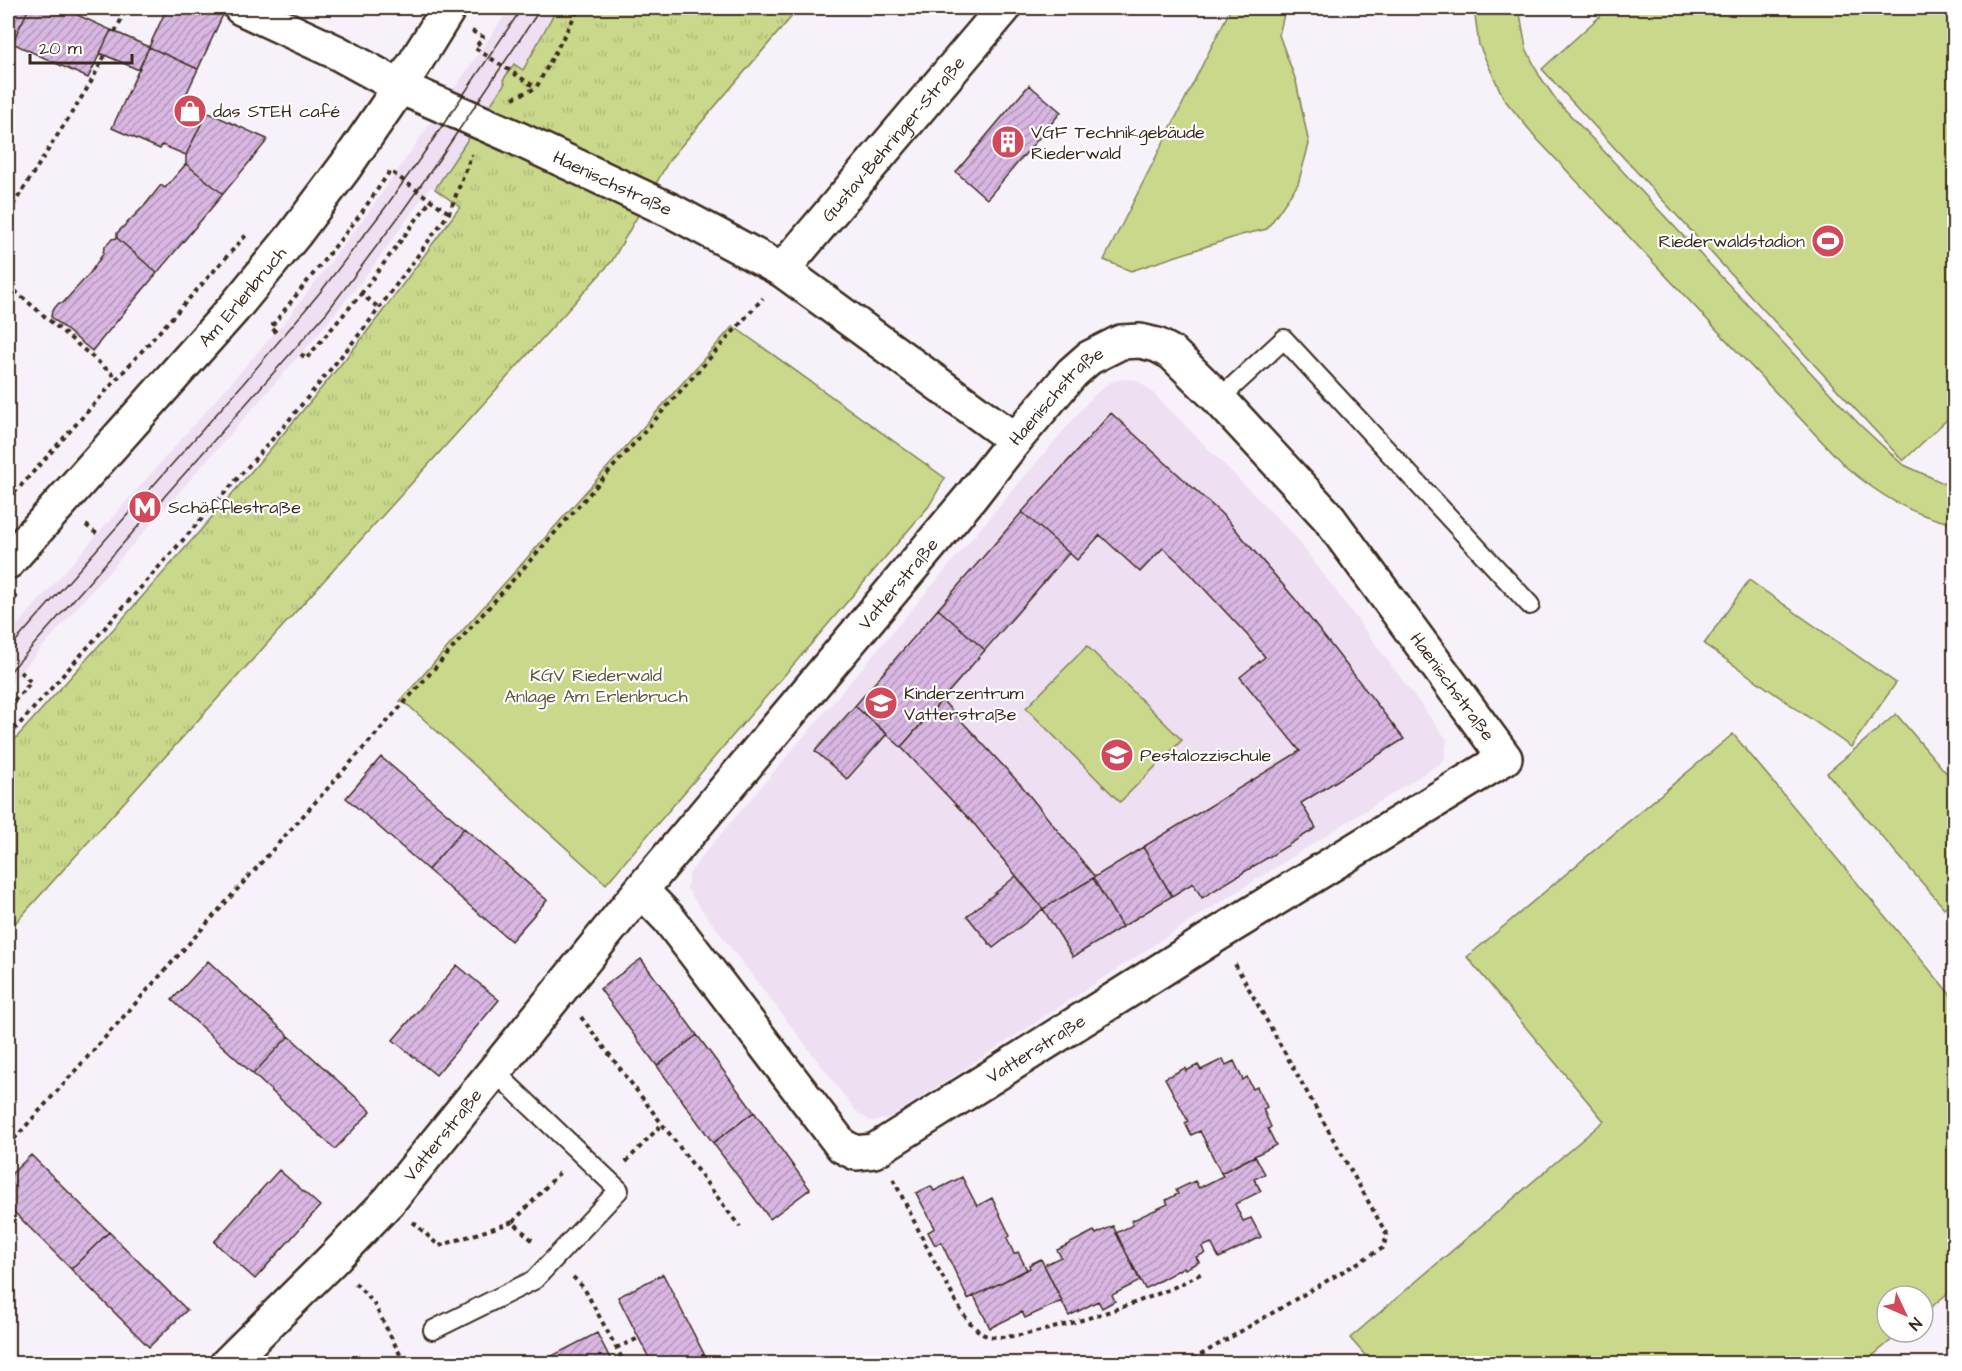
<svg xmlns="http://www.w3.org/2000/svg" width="1962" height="1371" font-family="'Architects Daughter',sans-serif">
	<defs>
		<pattern id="park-tufts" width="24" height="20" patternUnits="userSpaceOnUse" patternTransform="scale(1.5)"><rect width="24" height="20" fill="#cad88c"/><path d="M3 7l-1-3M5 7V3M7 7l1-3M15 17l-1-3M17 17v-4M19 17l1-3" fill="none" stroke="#aeba78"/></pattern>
		<pattern id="building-hatch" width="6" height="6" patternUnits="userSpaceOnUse" patternTransform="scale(1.5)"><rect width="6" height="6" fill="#d9b7e2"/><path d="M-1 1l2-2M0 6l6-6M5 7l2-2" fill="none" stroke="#b195b7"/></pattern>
	</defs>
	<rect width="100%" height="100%" fill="#f7f1f9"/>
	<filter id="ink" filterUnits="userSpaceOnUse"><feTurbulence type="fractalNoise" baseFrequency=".0167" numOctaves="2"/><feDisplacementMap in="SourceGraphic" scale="12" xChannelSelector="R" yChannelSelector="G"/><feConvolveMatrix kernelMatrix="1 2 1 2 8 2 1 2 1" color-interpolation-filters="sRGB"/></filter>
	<g filter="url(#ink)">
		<path fill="#eee0f2" d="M510,8h47l-34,63 -9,-6 -11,15 3,2 -71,107 -5,-2 -58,81 -58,71 -306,347v-50l279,-317 81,-106z
			M1123,379l13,1 12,8 146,147 153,205 -3,21 -255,161 -301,197 -18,2 -14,-10 -157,-205 -12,-17 2,-14 9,-14 396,-466 16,-13z"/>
		<path fill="#cad88c" stroke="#828155" stroke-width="1.5" d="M1231,8l54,2 -6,25 17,46 13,63 -11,40 -31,45 -26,6 -110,36 -27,-11z
			M1474,8h45l7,40 13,27 18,26 302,323 43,40 52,24v36c-45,-10 -73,-28 -108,-57l-309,-328 -33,-40 -25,-54z
			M1609,8h345v405l-51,48 -361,-392z
			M733,326l212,152 -16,28 -323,378 -197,-178 -9,-5z
			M1749,580l147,103 -45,64 -147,-103z
			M1087,646l95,94 -62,62 -94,-94z
			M1896,714l58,68v117l-10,9 -117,-135z
			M1733,734l221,265v289l-31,26v-18h-36v36h14l-37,31h-492l-22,-25 254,-217 -137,-164z"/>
		<path fill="url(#park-tufts)" stroke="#828155" stroke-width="1.5" d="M557,8h242l-129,151 -58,102 -604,670v-184c119,-133 239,-266 351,-405 35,-44 67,-90 101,-135l-25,-18 70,-106 -2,-3 11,-16 9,6z"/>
		<path fill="url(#building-hatch)" stroke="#3b2a1e" stroke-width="1.5" d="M8,8h21l-17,35 -4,-2z
			M29,8h33l49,22 -23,48 -76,-35z
			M167,8h59l-28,61 -49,-22z
			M111,30l38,17 -10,23 -39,-17z
			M149,47l49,22 -15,32 24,11 -21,43 -24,-10 -2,4 -48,-21z
			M1029,85l32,27 -74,87 -31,-27z
			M207,112l60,27 -1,3 -43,52 -37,-30v-9z
			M186,164l37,30 -66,79 -40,-35v-5l28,-28 16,-20 4,3z
			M117,238l40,35 -65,78 -41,-34 1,-6 7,-8h4l27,-30 13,-19 1,-6 8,-9z
			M1111,413l114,104 70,82 109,140 -103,64 15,25 -114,70 -9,-15 -21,13 -29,-49 157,-96 -60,-74 25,-20 -17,-21 -67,-72 -18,-16 -23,24 -40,-37 -23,25 -55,-48z
			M1022,512l47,41 -84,97 -47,-41z
			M938,609l47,41 -84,97 -46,-41z
			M942,700l79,85 74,92 -52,32 -68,-84 -74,-78z
			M855,706l32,28 -40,45 -32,-28z
			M381,757l83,71 -36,42 -82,-72z
			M464,828l83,72 -36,41 -83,-71z
			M1143,847l29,49 -50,31 -29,-49z
			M1016,876l27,33 -50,39 -26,-32z
			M1093,878l29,49 -49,30 -30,-48z
			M641,959l56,76 -40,31 -57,-77z
			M208,961l81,75 -36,38 -81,-74z
			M457,965l42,35 -63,75 -43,-35z
			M697,1035l57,77 -41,31 -56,-77z
			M289,1036l82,75 -36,38 -82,-75z
			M1223,1059l3,6 8,-4 9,19 4,-3 6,12 4,-2 10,20 -4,2 8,18 -3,2 8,16 -55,28 -21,-42 -9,4 -6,-12 3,-2 -23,-43 20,-10 1,3 12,-6 3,5z
			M754,1112l56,77 -40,30 -57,-76z
			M31,1155l78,77 -38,37 -63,-63v-29z
			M1255,1156l10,18 -11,5 7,12 -26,13 8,17 8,-3 10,19 -42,21 -8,-15 -9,4 3,6 -9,4 3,5 -14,7 -1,-2 -39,22 -29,-56 17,-8 -2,-4 37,-17 -2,-4 12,-6 -2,-4 19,-9 4,7 24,-12 -2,-3z
			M279,1170l41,36 -65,73 -41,-37z
			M962,1177l15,29 15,-8 18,38 -3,2 7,16 4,-2 9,18 -59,29 -27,-57 -6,3 -7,-13 7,-4 -19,-35 15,-7 3,5z
			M1113,1226l27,55 -28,14 3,6 -13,7 -4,-7 -29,15 -25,-51 17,-8 -4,-7 37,-19 2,3z
			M109,1232l78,78 -38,37 -78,-78z
			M1041,1259l21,42 -37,17 -3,-6 -32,16 -16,-32 56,-28 -1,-3z
			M663,1274l41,80 -18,10h-34l-34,-67z
			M597,1333l16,31h-63l-2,-6z
			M704,1354l5,10h-23z"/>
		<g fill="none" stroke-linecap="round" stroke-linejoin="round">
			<defs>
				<path id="service" d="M1219,399l65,-60 246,266
					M433,1330l101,-50 85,-90 -124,-118"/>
				<g id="minor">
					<path id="s1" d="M241,8l95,44 64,35 110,48 162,76 110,59 233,170"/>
					<path id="s2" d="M782,270l222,-262"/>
					<path id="s3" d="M227,1364l105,-104 57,-59 252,-311 329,-392 45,-58 57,-67 17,-15 32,-16 19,-1 17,4 15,8 47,46 109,118 177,241 -287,176 -344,217 -18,2 -14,-7 -173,-227 -28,-29"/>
				</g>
				<g id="secondary">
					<path id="s4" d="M8,562l226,-254 60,-73 51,-68 55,-80 49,-79"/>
				</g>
			</defs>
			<use href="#service" stroke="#3b2a1e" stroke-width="22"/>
			<use href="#minor" stroke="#3b2a1e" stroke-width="38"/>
			<use href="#secondary" stroke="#3b2a1e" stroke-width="38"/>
			<path stroke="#3b2a1e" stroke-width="4" stroke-dasharray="4.5 4.5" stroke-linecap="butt" d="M472,31l11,6 -8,11 60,39
				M115,32l12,-24
				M513,98l23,-10 43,-80
				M8,213l82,-129 15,-29
				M8,285l109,93
				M361,294l70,-94
				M276,332l-5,-5 89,-112 30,-44 59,42
				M301,354l5,5 55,-65 18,14
				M8,500l240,-267
				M86,525l11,9
				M8,606l10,-11
				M8,708l23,-26 -11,-10
				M8,737l277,-312 81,-99 83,-113 23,-59
				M581,1017l159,210
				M8,1146l403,-451 352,-397
				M626,1162l36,-38
				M893,1179c18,34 33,69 52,102 10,19 19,39 36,52 22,18 156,-30 184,-42 13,-5 25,-12 37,-18
				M413,1222l26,24 74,-24 21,20
				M513,1222l49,-52
				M573,1277l11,11 41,76
				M355,1283l18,19 32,62
				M616,1348l23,-10
				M1185,1364l198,-116 4,-13 -152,-271"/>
			<use href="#service" stroke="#fff" stroke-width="18"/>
			<use href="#minor" stroke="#fff" stroke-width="33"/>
			<use href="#secondary" stroke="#fff" stroke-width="33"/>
			<path stroke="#3b2a1e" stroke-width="1.5" d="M8,650l234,-265 80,-95 63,-82 41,-58 96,-142
				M8,674l319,-362 70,-93 43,-61 101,-150"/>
		</g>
	</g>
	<defs>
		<symbol id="shop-disc" viewBox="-11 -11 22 22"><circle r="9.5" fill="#d1495b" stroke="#fff"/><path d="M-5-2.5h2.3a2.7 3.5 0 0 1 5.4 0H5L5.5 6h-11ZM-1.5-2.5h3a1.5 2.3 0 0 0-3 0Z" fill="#fff"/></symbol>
		<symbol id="building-disc" viewBox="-11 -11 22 22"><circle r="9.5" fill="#d1495b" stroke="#fff"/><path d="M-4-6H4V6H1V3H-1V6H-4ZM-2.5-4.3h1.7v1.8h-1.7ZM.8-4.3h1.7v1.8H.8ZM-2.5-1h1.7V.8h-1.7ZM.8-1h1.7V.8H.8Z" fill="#fff"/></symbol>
		<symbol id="stadium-disc" viewBox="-11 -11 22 22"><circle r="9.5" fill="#d1495b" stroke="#fff"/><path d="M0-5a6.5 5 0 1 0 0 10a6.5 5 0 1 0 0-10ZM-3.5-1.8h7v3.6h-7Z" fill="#fff"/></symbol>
		<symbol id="metro-disc" viewBox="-11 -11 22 22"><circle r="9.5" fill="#d1495b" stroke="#fff"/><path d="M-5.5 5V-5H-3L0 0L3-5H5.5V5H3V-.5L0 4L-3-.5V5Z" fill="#fff"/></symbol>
		<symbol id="school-disc" viewBox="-11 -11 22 22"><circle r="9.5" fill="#d1495b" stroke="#fff"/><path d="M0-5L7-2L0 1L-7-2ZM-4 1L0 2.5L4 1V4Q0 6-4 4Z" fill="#fff"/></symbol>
	</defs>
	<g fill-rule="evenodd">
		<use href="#shop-disc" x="171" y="92" width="38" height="38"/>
		<use href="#building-disc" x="989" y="123" width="38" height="38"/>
		<use href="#stadium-disc" x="1809" y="222" width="38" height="38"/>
		<use href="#metro-disc" x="126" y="488" width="38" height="38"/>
		<use href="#school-disc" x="862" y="684" width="38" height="38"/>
		<use href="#school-disc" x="1098" y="736" width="38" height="38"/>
	</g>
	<g text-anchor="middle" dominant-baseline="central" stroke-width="4.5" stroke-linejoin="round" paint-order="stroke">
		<g font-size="18" fill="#3b2a1e" stroke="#fff" text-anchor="start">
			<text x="213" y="111">das STEH café</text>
			<text x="1031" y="132">VGF Technikgebäude<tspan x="1031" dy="21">Riederwald</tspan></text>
			<text x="1805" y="241" text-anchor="end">Riederwaldstadion</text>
			<text x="168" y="507">Schäfflestraße</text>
			<text x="904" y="693">Kinderzentrum<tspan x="904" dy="21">Vatterstraße</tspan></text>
			<text x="1140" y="755">Pestalozzischule</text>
		</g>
		<g font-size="18" fill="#3b2a1e" stroke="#fff">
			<text stroke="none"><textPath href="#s2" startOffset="172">Gustav-Behringer-Straße</textPath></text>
			<text stroke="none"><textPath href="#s1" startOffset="411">Haenischstraße</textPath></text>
			<text stroke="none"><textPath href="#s4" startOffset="354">Am Erlenbruch</textPath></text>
			<text stroke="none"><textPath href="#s3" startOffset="1276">Haenischstraße</textPath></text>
			<text stroke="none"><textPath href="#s3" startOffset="1030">Vatterstraße</textPath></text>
			<text stroke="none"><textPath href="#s3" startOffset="1852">Haenischstraße</textPath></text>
			<text transform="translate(1036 1049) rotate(-32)">Vatterstraße</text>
			<text stroke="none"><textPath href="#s3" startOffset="315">Vatterstraße</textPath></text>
		</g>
		<g font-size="18" fill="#5f563a" stroke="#fff">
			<text x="596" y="675">KGV Riederwald<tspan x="596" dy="21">Anlage Am Erlenbruch</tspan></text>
		</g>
	</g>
	<rect width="1962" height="1371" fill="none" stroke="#fff" stroke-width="30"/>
	<rect x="15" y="15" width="1932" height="1341" fill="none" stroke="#3b2a1e" stroke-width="2" filter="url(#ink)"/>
	<g transform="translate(1905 1314) rotate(134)"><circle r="28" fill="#ffffff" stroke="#b1aaa5" stroke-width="1.5"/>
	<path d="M0-4.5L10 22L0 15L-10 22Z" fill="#d1495b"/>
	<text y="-9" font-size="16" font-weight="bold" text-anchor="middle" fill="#3b2a1e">N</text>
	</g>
	<path d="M30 54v9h102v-9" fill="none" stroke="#3b2a1e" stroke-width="3"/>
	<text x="39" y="54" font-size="18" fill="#3b2a1e" stroke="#ffffff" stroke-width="4.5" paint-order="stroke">20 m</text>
</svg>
